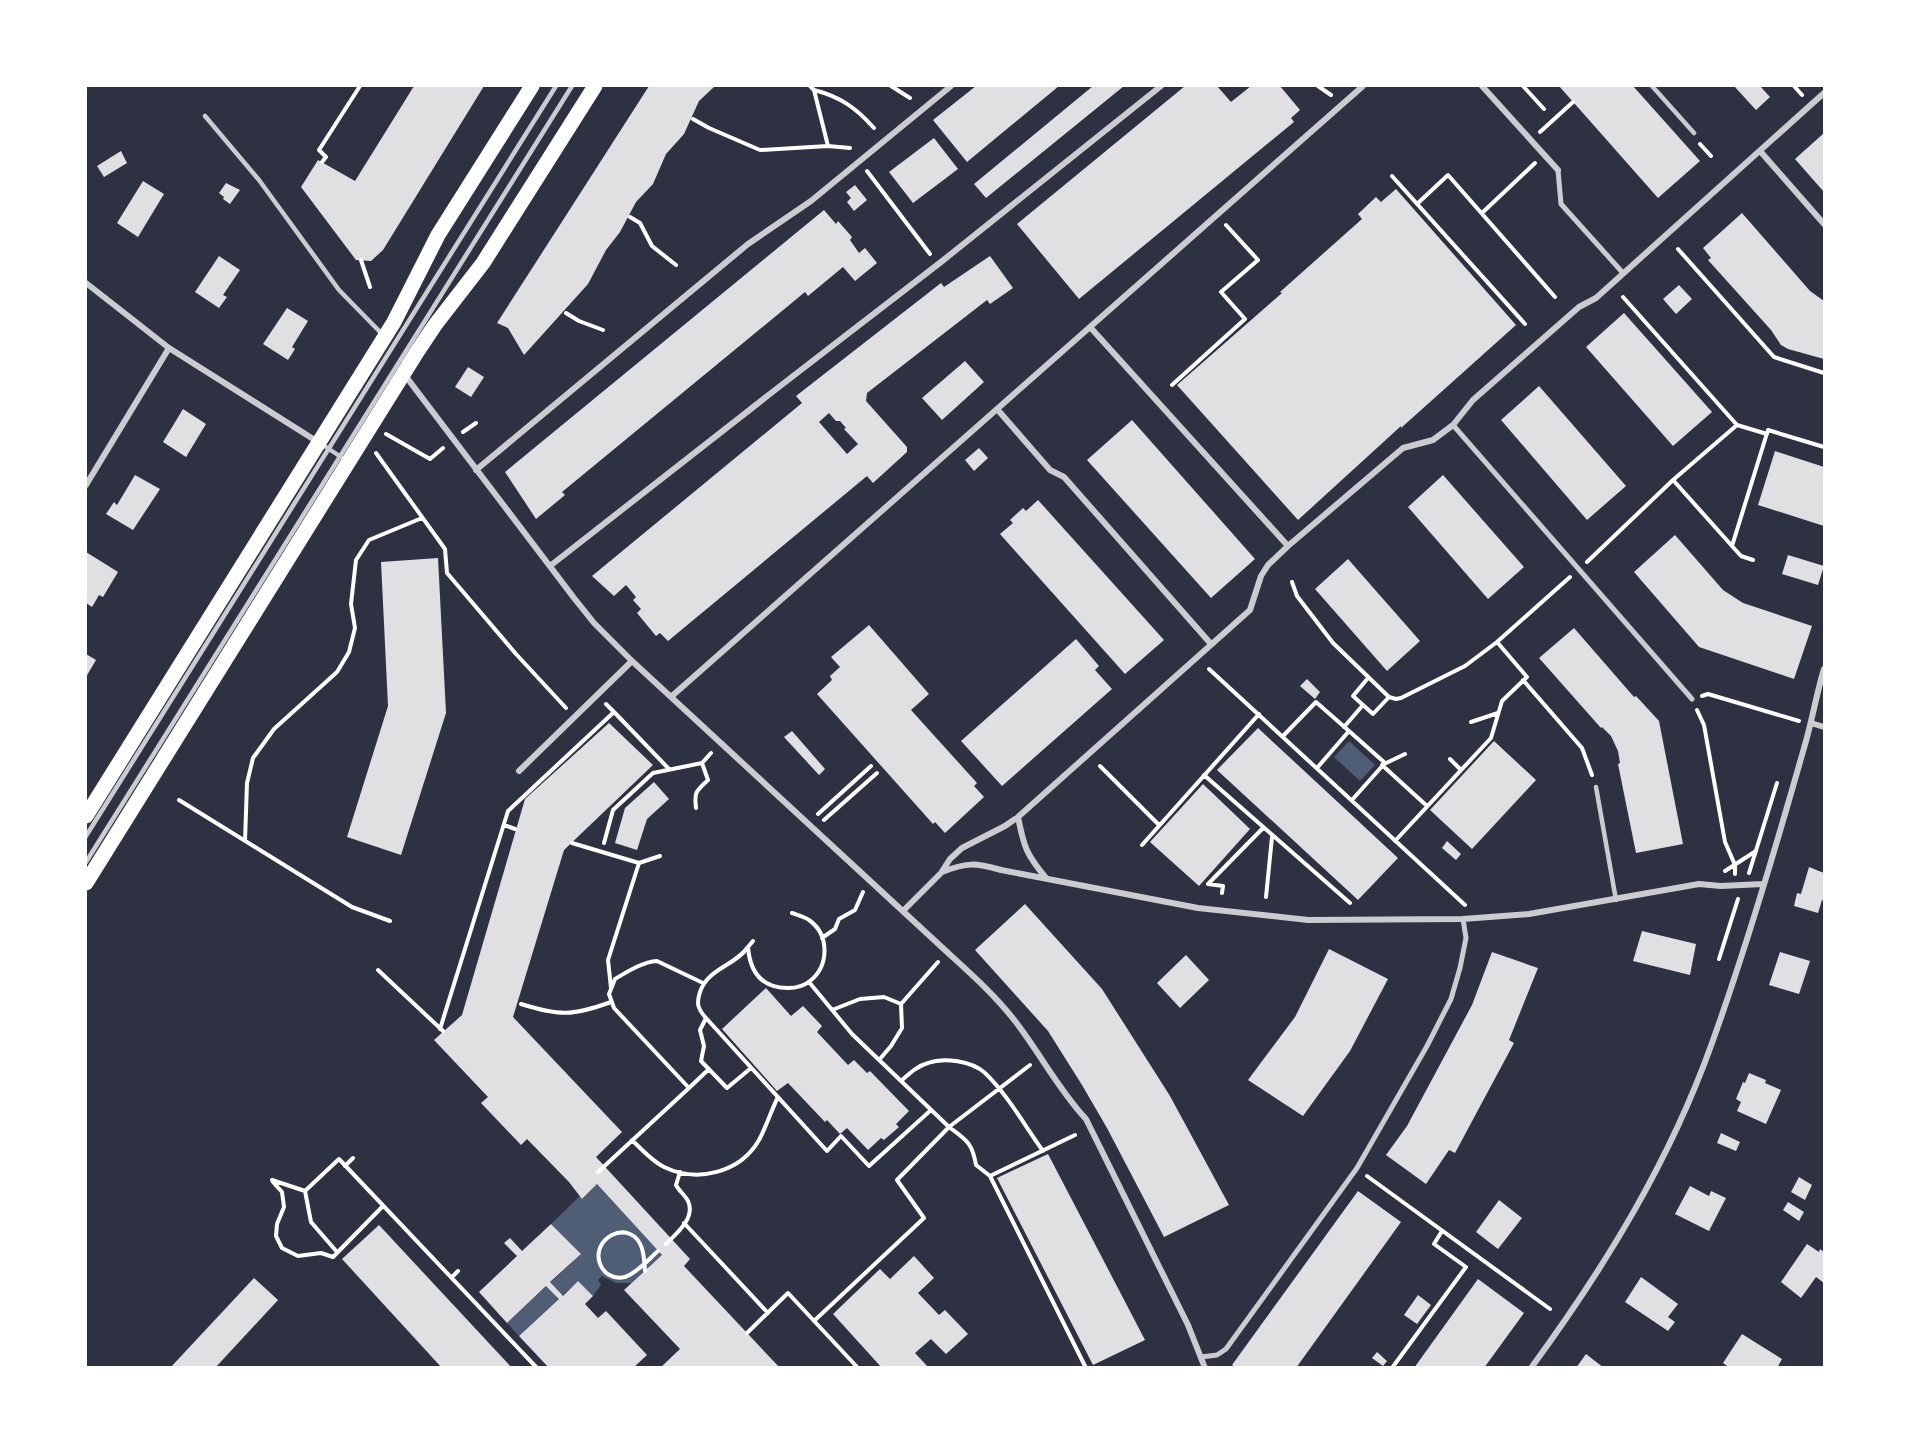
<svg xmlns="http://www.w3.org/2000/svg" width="1910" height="1453" font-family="Figtree,sans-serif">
	<rect width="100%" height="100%" fill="#2d3142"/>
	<path fill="#4f5d75" d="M1349,741l26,24 -15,16 -26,-24z
		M597,1184l65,71 -31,28h-15l-14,-7 -4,4 3,5 -8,11 -15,-15 -59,55 -12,-13 74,-69 -30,-30 29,-28 3,3z"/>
	<path fill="#e0e0e3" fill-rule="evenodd" d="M414,86h70l-101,164 -12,11 -15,-1 -55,-73 17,-27 37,21z
		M649,86h66l-16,15 -15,33 -18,20 -13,30 -17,18 -16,30 -14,18 -18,34 -64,71 -16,-27 -11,-5z
		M976,86h83l-92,76 -34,-42z
		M1093,86h31l-138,112 -12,-14z
		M1185,86h32l14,16 20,-16h29l20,24 -9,8 3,4 -215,177 -62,-75z
		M1559,86h74l67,75 -42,37z
		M1734,86h26l10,11 -14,13z
		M1824,133v59l-29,-33z
		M934,138l24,31 -45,34 -24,-31z
		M121,151l6,12 -23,14 -7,-11z
		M143,181l21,13 -26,43 -21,-14z
		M226,183l14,7 -10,14 -7,-5 1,-2 -5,-4z
		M855,185l12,15 -13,11 -7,-9 4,-4 -5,-6z
		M1396,189l120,136 -115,103v-2l-103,94 -121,-135 105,-92 -2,-1 82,-73 -4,-5 18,-17 5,5z
		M824,210l12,14 2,-3 14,16 -2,3 9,13 6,-5 12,15 -22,18 -12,-14 -35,29 -3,-4 -243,200 3,3 -29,24 -31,-47z
		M1742,213l68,78 14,10v58l-36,-10 -7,-4 -10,-15 -63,-70 3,-2 -8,-10z
		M219,256l21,14 -17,25 4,2 -8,11 -24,-16z
		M990,256l23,32 -23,16 -3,-4 -120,93 -1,8 41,46v5l-34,31 -6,-7 -199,165 -8,-8 -4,3 -19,-23 4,-4 -8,-9 3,-3 -10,-12 -12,11 -22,-20 210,-173 -6,-7 145,-113 3,4zM829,413l7,8h4l6,7 -2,1 14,15 -11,10 -28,-32z
		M1679,285l13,14 -16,15 -13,-15z
		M287,308l21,13 -16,26 3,2 -7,11 -25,-16z
		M1624,313l88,99 -39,34 -87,-99z
		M965,361l19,21 -42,38 -20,-22z
		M468,367l16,10 -13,20 -16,-10z
		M1539,386l87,100 -39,34 -86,-100z
		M183,409l23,15 -20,33 -23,-15z
		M1132,420l123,139 -44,39 -124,-138z
		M979,448l9,10 -14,13 -9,-11z
		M1775,451l49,16v59l-66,-21z
		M135,475l25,14 -27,41 -27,-16 8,-12 3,3z
		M1443,475l81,92 -36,32 -80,-92z
		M1038,500l126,140 -39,34 -125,-140 13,-11 -3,-3 13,-12 3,3z
		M1675,535l48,55 20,13 69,23 -18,53 -95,-32 -65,-75z
		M86,552l32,20 -15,25 -4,-2 -7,12 -6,-4z
		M1788,555l36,11 -6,19 -36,-11z
		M438,558l8,155 -45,142 -54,-18 41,-131 -7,-144z
		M1348,559l72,82 -33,30 -72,-82z
		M869,625l60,69 -18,16 66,73 -3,3 10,11 -39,36 -10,-11 -2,2 -116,-130 15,-14 -2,-4 10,-9 -9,-10z
		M1574,628l60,69 2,-1 23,25 24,123 -47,9 -18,-89 2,-1 -2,-12 -7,-15 -9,-9 -1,1 -62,-70z
		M1076,639l23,27 -4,4 17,19 -110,97 -41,-45z
		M86,654l10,6 -10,17z
		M1307,679l13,13 -5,7 -15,-13z
		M609,723l44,42 -89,85 -51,167 109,115 -26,25 94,102 -6,7 96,102h-120l20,-19 -56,-59 38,-35 -65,-71 -15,15 -13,-17 -42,-43 -6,6 -40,-42 7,-6 -54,-57 28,-25 63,-216z
		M1258,728l140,130 -40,42 -141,-130z
		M792,731l33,38 -6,6 -35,-38z
		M1494,741l42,39 -64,69 -42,-39z
		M654,782l15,17 -22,20 -10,31 -22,-7 10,-35z
		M1203,784l47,45 -51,57 -49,-44z
		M1447,841l14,13 -5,6 -14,-12z
		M1809,867l15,6v28l-2,-1 -4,13 -24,-7 3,-13 4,1z
		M1025,904l77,85 68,107 59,109 -65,32 -57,-109 -25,-43 -34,-54 -73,-81z
		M1642,931l54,13 -6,31 -57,-14z
		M1329,949l59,30 -38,72 -47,65 -55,-36 47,-63z
		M1492,952l46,16 -29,72 5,3 -59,110 -6,-3 -23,34 -40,-29 21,-29 65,-121z
		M1780,952l30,9 -11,33 -30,-9z
		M1186,955l23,25 -29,28 -23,-25z
		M766,988l25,28 12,-10 19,20 -5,6 31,33 6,-5 13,13 3,-2 39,40 -13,13 3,3 -15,13 -3,-2 -13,12 -21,-22 -7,6 -13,-14 -2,2 -37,-39 -11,8 -55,-62z
		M1749,1073l17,7 -1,3 16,7 -15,34 -29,-13 4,-9 -5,-3 7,-17 2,1z
		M1721,1133l19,9 -4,9 -19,-8z
		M1048,1154l97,186 -52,25 -96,-187z
		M1799,1177l13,8 -7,15 -14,-8z
		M1690,1186l19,10 2,-5 15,7 -17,33 -34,-17z
		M1358,1191l43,31 -105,146h-60l-4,-3z
		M1499,1200l23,18 -24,31 -22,-17z
		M1788,1202l16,10 -5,9 -16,-11z
		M551,1224l30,30 -31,28 13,14 15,-15 15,15 -8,8 13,14 8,-7 41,44 -14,13h-84l-30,-32 40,-37 -13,-13 -39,37 -28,-31 38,-36 -13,-13 6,-5 12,13z
		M379,1225l133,143h-70l-100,-109z
		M1807,1244l12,8 1,-3 4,3v31l-8,-6 -15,21 -20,-16z
		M914,1256l20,22 -16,15 21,22 6,-5 23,24 -22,20 -15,-15 -16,14 14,15h-47l-49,-54 47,-45 10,10z
		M1641,1277l37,27 -10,13 7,5 -7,9 -43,-29z
		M254,1278l24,22 -63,68h-45z
		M1478,1279l46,34 -40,55h-70z
		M1418,1295l13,10 -14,19 -13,-9z
		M1742,1334l40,25 -5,9h-47l-7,-5z
		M1377,1352l10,9 -4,5 -11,-8z
		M1586,1354l18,14h-28z"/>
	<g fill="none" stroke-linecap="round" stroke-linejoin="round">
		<path stroke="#fff" stroke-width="4" d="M810,86l4,4 14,56
			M891,86l19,12
			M1318,86l13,9
			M1523,86l21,23
			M1794,86l8,9
			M814,90c27,7 42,18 60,38
			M693,119l16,9 51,22 68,-4 22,2
			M1540,132l33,-30
			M1700,144l11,12
			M322,162l4,-5 -7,-7 41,-64
			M867,171l63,83
			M1392,176l133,148
			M1417,204l31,-29 107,122
			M1482,213l53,-50
			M630,217l10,6 12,23 24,19
			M1678,249l96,108 50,16
			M361,260l9,27
			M1623,297l114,128 30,9
			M566,313l13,8 24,9
			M1172,385l73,-66 -24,-27 37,-32 -32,-35
			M463,432l13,-9
			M386,434l44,25 13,-11
			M376,453l69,96 2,24 69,81 50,54
			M1673,480l59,66 36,-116 56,17
			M1732,546l9,10 12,4
			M1587,562l86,-82 64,-55
			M1292,582l5,14 36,47 56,54 7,2 5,-1 64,-32 32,-24 73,-65
			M1209,669l256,236
			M1368,678l-15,18 20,18 16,-17
			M1523,680l59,68 10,27
			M1702,696l6,-2 91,27
			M1697,710l7,15 21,117 10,23v9
			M614,712l55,57
			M1471,722l27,-9
			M1344,727l19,-22
			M1283,736l33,-34 33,29
			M1405,754l-23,11 45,41
			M1450,759l11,11
			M1100,766l59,59
			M1317,768l32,-37 36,32 -33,37
			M1204,775l146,128
			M179,800l173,107 38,14
			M696,808c-2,-16 0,-17 12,-28l-6,-17 9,-10
			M818,814l53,-48
			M824,820l53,-47
			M504,825l11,4
			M245,841l2,-58 6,-25 21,-29 63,-57 12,-20 6,-24 -4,-24 5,-44 13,-20 53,-22
			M1395,841l96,-103 11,-37 25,-24 -30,-35
			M572,843l67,20 -31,97 3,28
			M604,843l9,-33 40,-37 49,-10
			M1142,845l117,-131
			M639,863l21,-7
			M1725,871l31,-20
			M1749,873l28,-90
			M1222,893l1,-7 -15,-2 55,-56
			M1266,897l6,-60
			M822,938l13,-9 4,-10 16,-9 8,-18
			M753,941l-5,6c2,25 14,41 40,41 8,0 16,-2 22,-7 19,-15 20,-46 -1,-61 -4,-3 -11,-5 -17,-7
			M748,947c-13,19 -40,21 -48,45 -4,12 -2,17 6,26l-6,12 4,16 -3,15 26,27 24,-20
			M1719,959l19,-60
			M378,970l65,61
			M809,982l43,52 97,93c17,13 23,15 27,38l14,11
			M521,1004c38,12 52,12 90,-2
			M901,1004l37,-42
			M832,1010l28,-11 24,-2 17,7 1,24 -11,18 -12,14
			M706,1018l121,133 14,-15 28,30 62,-56
			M440,1029l68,-218 106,-99 -8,-8
			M901,1081c8,-7 16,-15 27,-18 16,-6 44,-2 57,10 22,21 40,53 58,78
			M689,1088l20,-19
			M1075,1135l-85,41 96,192
			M632,1140c10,10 20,21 32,27 33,16 76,6 95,-27 7,-13 12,-29 19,-43
			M345,1166l8,-8
			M598,1172l91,-84 -75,-80 -5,-14 6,-15c12,-7 27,-17 42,-18l46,22
			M1367,1176l183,133
			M272,1180l33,11 34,-32 198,209
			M273,1182l9,10 2,15 -7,17 -1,12 6,12 16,8 23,-3 12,4 50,-51
			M305,1191l6,31 26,30
			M684,1223l84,90
			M666,1244c10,-10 30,-26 22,-43 -3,-6 -9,-10 -12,-16l4,-13
			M645,1271c-1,-13 -1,-31 -15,-37 -7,-3 -12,-2 -18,1 -25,13 -12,48 13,42 12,-4 24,-18 33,-26
			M452,1277l6,-6
			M814,1321l110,-103 -27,-38 52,-53 81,-62
			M747,1333l41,-40 70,75
			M1392,1368l74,-101 -32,-23 8,-13"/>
		<path stroke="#caccd0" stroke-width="4.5" d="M1652,86l42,47
			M205,116l54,64 80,110 44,45
			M326,447l15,10
			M1596,787l20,113
			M86,836l470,-750
			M86,862l486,-776"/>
		<path stroke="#caccd0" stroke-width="5" d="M1558,170l3,34 62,69
			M1453,425l239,274
			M1201,1357l16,-2 9,-6 131,-181 70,-122 24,-47 9,-31 6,-30 -3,-19"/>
		<path stroke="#caccd0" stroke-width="6" d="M1482,86l76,84
			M1760,151l64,73
			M86,283l83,65 149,94
			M1090,327l198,219
			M404,374l170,224 20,25 38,38 314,290c24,22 49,44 69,70 25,32 43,68 71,98l102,206 17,43
			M997,409l53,61 14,7 147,167
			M476,470l272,-226 63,-43 140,-115
			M86,485l83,-137
			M550,566l225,-176 166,-128 220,-176
			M672,696l691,-610
			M1811,723l13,4
			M519,771l113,-110
			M1018,817c6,30 8,37 28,61
			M942,872c26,-10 33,-9 59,-2l197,38 110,12 155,-1 66,-5 170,-30 22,2 42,-2
			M903,911l38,-38 9,-14 12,-11 43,-22 13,-9 232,-207 11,-34 7,-11 20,-19 115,-98 30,-8 20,-15 20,-25 106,-93 17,-9 228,-205
			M1531,1368c74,-101 139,-207 181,-325 35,-97 64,-196 92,-295 8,-26 12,-53 20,-79"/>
		<path stroke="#fff" stroke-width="15" d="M86,816l308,-494 44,-87 94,-149
			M86,883l331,-531 18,-27 48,-62 112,-177"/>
	</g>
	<rect width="1910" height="1453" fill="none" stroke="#ffffff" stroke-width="174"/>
</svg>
